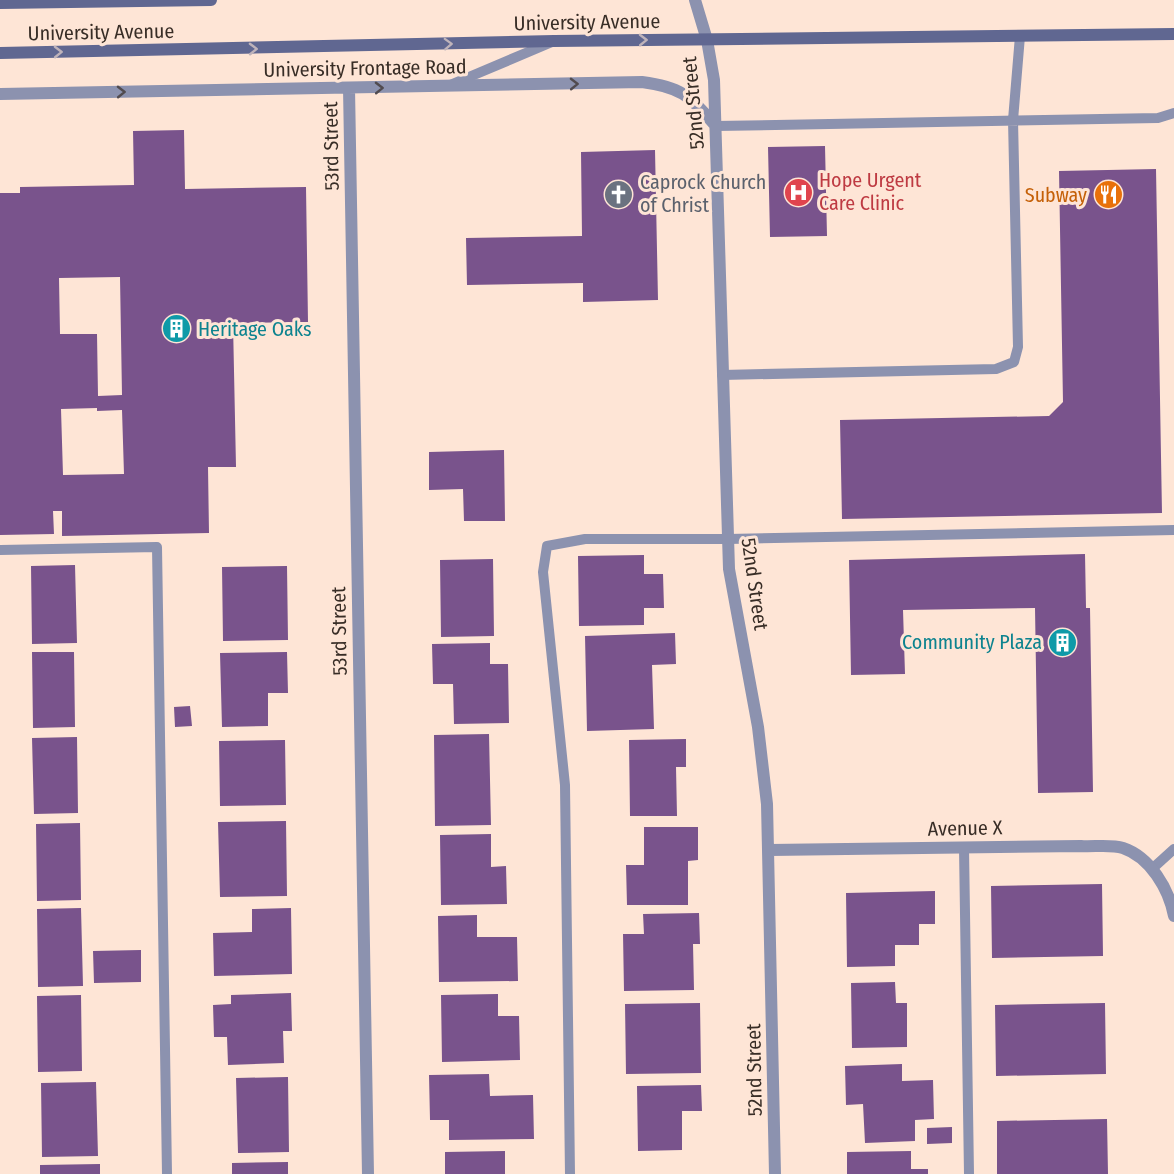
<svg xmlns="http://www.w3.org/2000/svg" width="1174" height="1174" font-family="'Fira Sans Condensed',sans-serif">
	<rect width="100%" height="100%" fill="#fee5d6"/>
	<path fill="#79538c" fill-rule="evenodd" d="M184,130l1,59 121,-2 2,135 -75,1 3,144h-28l1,66 -147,3v-25h-9l1,23 -54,1v-342h20v-6l114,-2 -1,-54zM120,277l2,118 -24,1 -1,-62h-37l-1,-56zM97,408v3l25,-1 2,64 -61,1 -2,-66z
		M825,146l2,90 -57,1 -2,-90z
		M655,150l3,150 -75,2v-19l-116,2 -1,-47 116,-2 -1,-84z
		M1156,169l6,344 -320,6 -2,-99 209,-4 14,-14 -4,-231z
		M504,450l1,71h-41l-1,-32 -34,1v-38z
		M1085,554l1,54h4l3,184 -55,1 -3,-185 -132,2 2,64 -54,1 -2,-115z
		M644,555v19h19l1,34h-20v17l-65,1 -1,-70z
		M493,559l1,77 -53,1 -1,-77z
		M75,565l2,78 -45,1 -1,-78z
		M287,566l1,74 -65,1 -1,-74z
		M675,633l1,31 -24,1 2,64 -67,2 -2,-95z
		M490,643v21h18l1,59 -55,1 -1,-40h-20l-1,-40z
		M32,652h42l1,75 -42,1z
		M287,652l1,41h-20v33l-46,1 -2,-74z
		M190,706l2,20 -17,1 -1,-20z
		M489,734l2,91 -56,1 -1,-91z
		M77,737l1,76 -44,1 -2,-76z
		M686,739v28h-10l1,49h-47l-1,-76z
		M285,740l1,65 -66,1 -1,-65z
		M286,821l1,75 -67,1 -2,-75z
		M80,823l1,77 -44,1 -1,-77z
		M644,827h54v33l-10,1v44h-61l-1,-40h18z
		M491,834v33l15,-1 1,38 -66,1 -1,-70z
		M1102,884l1,72 -111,2 -1,-72z
		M935,891v33h-16v21h-24v21l-48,1 -1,-74z
		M81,908l2,78 -45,1 -1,-78z
		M291,908l1,66 -78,2 -1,-43 39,-1v-23z
		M699,913l1,31h-7l1,46 -70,1 -1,-57h21l-1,-20z
		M477,915v22h40l1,44 -79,1 -1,-66z
		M141,950v32l-47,1 -1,-32z
		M895,982l1,21h11v44l-55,1 -1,-65z
		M291,993l1,38h-9l1,32 -56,2 -1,-28h-13l-1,-32 18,-1v-9z
		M498,994v22h21l1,44 -78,2 -1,-67z
		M81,995l1,76 -44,1 -1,-76z
		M700,1003l1,70 -75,1 -1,-70z
		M1105,1003l1,71 -110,2 -1,-71z
		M902,1064v17l31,-1 1,39 -19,1v21l-50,2 -2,-39 -17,1 -1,-39z
		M489,1074l1,22 43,-1 1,44 -85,1v-20h-19l-1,-45z
		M288,1077l1,75 -51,1 -2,-75z
		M96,1082l2,74 -56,1 -1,-74z
		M701,1085l1,26h-20v39l-44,1 -1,-65z
		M1107,1119l1,55h-111v-53z
		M952,1127v16l-25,1v-16z
		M505,1151v23h-60v-22z
		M911,1151v18h17v5h-81v-22z
		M288,1162v12h-56v-11z
		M100,1164v10h-60v-9z"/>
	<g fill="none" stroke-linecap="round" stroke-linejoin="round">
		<path stroke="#8c92af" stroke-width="10" d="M450,85l102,-43
			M716,126l442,-8 16,-5
			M722,375l274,-6 18,-7 4,-15 -5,-227 7,-84
			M0,550l157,-3 10,627
			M964,848l5,326
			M1153,868l21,-19
			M570,1174l-5,-389 -22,-213 4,-26 38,-7h143l446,-9"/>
		<path stroke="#8c92af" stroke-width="12" d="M695,0l12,40 7,40 15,489 29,158 9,77 8,370
			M349,88l19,1086
			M0,94l642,-12c40,5 47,14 74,44
			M770,850l311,-4c12,1 30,-2 42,2 27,9 46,41 51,68"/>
		<path stroke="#606791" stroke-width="12" d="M0,3l211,-3
			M0,53l554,-12 620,-7"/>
	</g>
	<defs><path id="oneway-chevron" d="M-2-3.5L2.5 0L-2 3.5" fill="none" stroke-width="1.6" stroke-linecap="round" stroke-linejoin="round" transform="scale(1.5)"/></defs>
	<g stroke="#bfb3ba">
		<use href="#oneway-chevron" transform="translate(643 40) rotate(-1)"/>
		<use href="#oneway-chevron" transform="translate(448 44) rotate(-2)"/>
		<use href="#oneway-chevron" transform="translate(253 49) rotate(-1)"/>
		<use href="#oneway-chevron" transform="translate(58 52) rotate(-1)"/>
	</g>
	<g stroke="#514b4f">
		<use href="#oneway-chevron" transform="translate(574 84) rotate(-1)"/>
		<use href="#oneway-chevron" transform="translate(379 88) rotate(-1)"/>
		<use href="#oneway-chevron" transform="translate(121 92) rotate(-1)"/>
	</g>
	<defs>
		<symbol id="hospital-disc" viewBox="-11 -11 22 22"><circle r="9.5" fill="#e0444e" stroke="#fee5d6"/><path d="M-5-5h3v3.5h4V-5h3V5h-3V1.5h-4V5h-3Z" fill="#fff"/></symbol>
		<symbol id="church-disc" viewBox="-11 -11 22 22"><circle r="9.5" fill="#6b7280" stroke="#fee5d6"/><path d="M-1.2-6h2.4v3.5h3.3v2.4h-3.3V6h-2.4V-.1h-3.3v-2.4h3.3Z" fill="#fff"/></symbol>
		<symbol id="restaurant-disc" viewBox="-11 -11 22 22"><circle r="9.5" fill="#e8710a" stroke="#fee5d6"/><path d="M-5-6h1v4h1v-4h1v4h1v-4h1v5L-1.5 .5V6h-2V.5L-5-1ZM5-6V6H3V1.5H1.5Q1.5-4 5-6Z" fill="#fff"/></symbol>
		<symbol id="building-disc" viewBox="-11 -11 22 22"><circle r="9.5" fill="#0f9aa8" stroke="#fee5d6"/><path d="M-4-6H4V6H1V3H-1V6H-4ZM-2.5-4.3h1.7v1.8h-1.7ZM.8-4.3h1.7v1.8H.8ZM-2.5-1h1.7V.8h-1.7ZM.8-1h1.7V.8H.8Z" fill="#fff"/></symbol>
	</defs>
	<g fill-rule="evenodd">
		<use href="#hospital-disc" x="782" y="176" width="33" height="33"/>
		<use href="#church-disc" x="602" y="178" width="33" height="33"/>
		<use href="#restaurant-disc" x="1092" y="178" width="33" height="33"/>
		<use href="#building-disc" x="160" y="312" width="33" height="33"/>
		<use href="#building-disc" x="1046" y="626" width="33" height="33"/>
	</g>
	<g text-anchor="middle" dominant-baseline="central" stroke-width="6" stroke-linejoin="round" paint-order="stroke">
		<g font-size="20" fill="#382d26" stroke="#fee5d6">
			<text transform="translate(587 22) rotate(-1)">University Avenue</text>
			<text transform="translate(101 32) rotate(-1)">University Avenue</text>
			<text transform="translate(365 68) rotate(-1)">University Frontage Road</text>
			<text transform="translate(693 103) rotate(-95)">52nd Street</text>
			<text transform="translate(331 146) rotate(-91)">53rd Street</text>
			<text transform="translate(755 584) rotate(82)">52nd Street</text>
			<text transform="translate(339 631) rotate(-91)">53rd Street</text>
			<text transform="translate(965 828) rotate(-1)">Avenue X</text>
			<text transform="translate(754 1070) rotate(-91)">52nd Street</text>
		</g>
		<g font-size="20" fill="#be3a42" stroke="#fee5d6" text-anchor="start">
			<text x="819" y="180">Hope Urgent<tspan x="819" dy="23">Care Clinic</tspan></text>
		</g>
		<g font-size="20" fill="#5b616d" stroke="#fee5d6" text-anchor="start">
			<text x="640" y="182">Caprock Church<tspan x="640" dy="23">of Christ</tspan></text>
		</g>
		<g font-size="20" fill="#c56008" stroke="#fee5d6" text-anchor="end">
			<text x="1087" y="195">Subway</text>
		</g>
		<g font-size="20" fill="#0d838f" stroke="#fee5d6" text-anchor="start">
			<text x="198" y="329">Heritage Oaks</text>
			<text x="1042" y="642" text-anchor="end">Community Plaza</text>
		</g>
	</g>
</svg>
